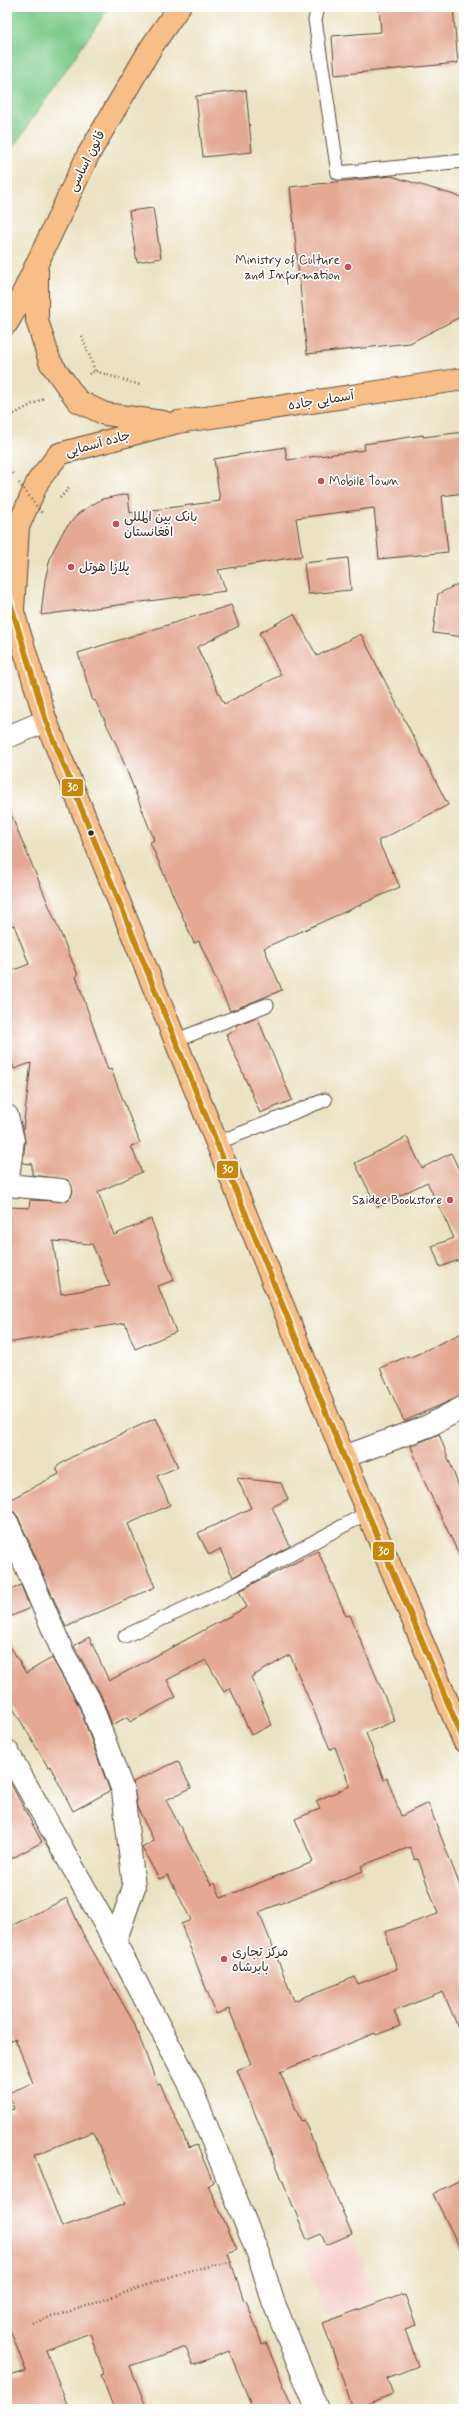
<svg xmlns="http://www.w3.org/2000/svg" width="471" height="2416" font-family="Mynerve,'Playpen Sans Arabic',sans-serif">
	<rect width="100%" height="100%" fill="#fff"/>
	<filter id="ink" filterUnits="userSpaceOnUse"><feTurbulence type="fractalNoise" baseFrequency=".025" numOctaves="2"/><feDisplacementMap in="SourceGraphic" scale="8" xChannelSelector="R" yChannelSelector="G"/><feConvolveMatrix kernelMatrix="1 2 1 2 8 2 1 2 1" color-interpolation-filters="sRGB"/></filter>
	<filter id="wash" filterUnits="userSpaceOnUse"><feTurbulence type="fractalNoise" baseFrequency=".012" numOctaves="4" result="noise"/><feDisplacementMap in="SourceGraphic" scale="16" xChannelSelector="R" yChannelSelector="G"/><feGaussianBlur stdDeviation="0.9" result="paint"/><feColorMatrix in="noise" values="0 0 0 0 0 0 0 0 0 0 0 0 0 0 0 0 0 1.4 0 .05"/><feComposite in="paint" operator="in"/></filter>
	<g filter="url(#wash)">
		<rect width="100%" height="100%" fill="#eae2c2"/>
		<path fill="#f7d0cd" d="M353,2236l22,63 -49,18 -22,-64z"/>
		<path fill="#7bca8a" stroke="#5b7a54" d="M7,7h102l-102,149z"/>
		<g id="blocks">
			<path fill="#e4a893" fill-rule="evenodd" d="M379,7h74l5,56 -123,12 -3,-39 49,-4z
				M246,90l6,62 -49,5 -7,-61z
				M391,176l73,22v117l-54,28 -103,11 -17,-167z
				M153,208l8,50 -24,4 -8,-51z
				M464,432v61l-22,3 6,56 -69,7 -5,-51 -78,10 6,38 -84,14 8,21 -185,24 4,-35 6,-25 13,-25 15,-17 23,-14 26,-5 2,19 90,-12 -6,-42 71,-12 2,13 78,-10 -1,-6 59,-9v2z
				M348,558l3,32 -43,4 -4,-31z
				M464,581v56l-31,-4 5,-39z
				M231,605l8,21 -42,21 27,57 57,-29 -22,-42 35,-19 23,42 44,-22 87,171 -70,36 22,46 -136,61 18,42 -52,21 -31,-70 -5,2 -44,-101 4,-2 -36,-92 -23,-48 -2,1 -15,-48z
				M7,805l71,170 -2,1 32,94 3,-1 29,74 -9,3 11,26 -44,20 16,43 37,-16 23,61 -16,6 18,46 -41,17 -10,-26 -118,20v-93l3,-43 19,1 1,-8 36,1 5,-4 2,-6 -5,-11 -36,-5v-11l-9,-1 2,-22 -2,-11 8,-67 -17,6 -7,-20v-76l22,-9 -15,-39 -7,2zM53,1241l39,3 18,42 -49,8z
				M257,1017l35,83 -32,13 -34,-79 12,-5 -2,-4z
				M407,1137l15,31 29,-15 13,27v78l-24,9 -8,-21 22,-8 -27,-56 -50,25 -22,-44z
				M464,1332v63l-60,26 -24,-53 28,-12 1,2z
				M156,1418l22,49 -21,9 13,29 -42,19 27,63 -89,40 -48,-110 -4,-5 -7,-2v-9l52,-27 -3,-7 16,-10z
				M439,1434l25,66v65l-39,-82 -14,-37z
				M237,1478l44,5 7,16 -16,8 18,39 -57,31 -13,-28 -11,6 -11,-22 53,-25z
				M318,1551l28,65 4,-1 45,106 -29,12 18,47 3,-2 14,38 27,-13 36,93v145l-21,-49 -49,19 6,15 -24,9 -1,-2 -95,39 21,49 3,-1 48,114 -26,11 -5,-11 -14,6 -70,-170 14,-6 -22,-55 -13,5 -35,-90 10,-4 -23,-45 -9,4 -17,-31 12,-7 -17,-34 -4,-25 45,-21 13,27 -25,12 45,85 4,-2 6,15 92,-36 -18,-43 25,-10 -4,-8 34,-15 -15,-39 -5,2 -40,-94 -39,22 21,48 -21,10 -21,-47 -6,4 -18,-32 -39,20 9,17 -46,25 -3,-5 -15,8 -11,-30 -27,-49 15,-9 20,44 138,-74 -8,-16zM410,1847l5,13 3,-1 20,55 -53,18 12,37 -39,15 -3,-7 -61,24 -35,-89 104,-41 -2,-5z
				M21,1585l9,23 -23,10v-26z
				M7,1641l19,32 26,-15 27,48 31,85 -37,20 -23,-45 -2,1 -41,-69z
				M7,1777l35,65 -35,19z
				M67,1898l16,36 51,89 23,61 3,-1 29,65 8,-3 16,37 -5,3 29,64 -9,4 16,48 2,-1 16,44 4,-2 27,67h-40l-24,-58 -36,14 -7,-18 -56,19 17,43h-33l-13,-34 3,-1 -14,-41 -44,17 21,54 -13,5h-47v-32l19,-6 -19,-49v-211l7,-2 -6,-16 25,-10 -18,-45 -8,5v-115zM93,2132l32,72 -63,23 -28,-72z
				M464,2178v78l-31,-62z
				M401,2294l1,2 3,-1 11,30 -11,4 13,37 -31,12 6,16 -40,15 -30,-86z"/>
		</g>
	</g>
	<g filter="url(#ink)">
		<use href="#blocks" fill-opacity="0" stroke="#554637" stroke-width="1"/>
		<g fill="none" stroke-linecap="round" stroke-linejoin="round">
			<defs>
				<path id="service" d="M318,7l-3,13 23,153 126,-12
					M174,1041l93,-36
					M217,1143l108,-43
					M125,1636l100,-46 142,-77"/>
				<path id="minor" d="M7,737l39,-16
					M7,1116l6,24 -6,45
					M7,1185l54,5
					M344,1457l84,-31 36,-19
					M7,1522l57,133 26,46 33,90 11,96 -19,55
					M7,1751l108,191 74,141 70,173 14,45 44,108"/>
				<path id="trunk" d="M37,271v49l13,42 28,39 27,13 58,8
					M7,323l9,-15 72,-153 64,-109 27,-39
					M7,592l39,129 298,736 120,284
					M13,609l5,-82 20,-46 21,-27 119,-32 286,-43"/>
			</defs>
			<use href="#service" stroke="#554637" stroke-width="15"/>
			<use href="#minor" stroke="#554637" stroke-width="24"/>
			<use href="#trunk" stroke="#554637" stroke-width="24"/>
			<path stroke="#554637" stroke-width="2.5" stroke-dasharray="1 3" stroke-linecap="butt" d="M82,336l13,35
				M89,374l6,-3 45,14
				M7,418l37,-20
				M7,467l6,7
				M60,498l10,-11
				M32,2323l55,-17 97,-34 49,-11"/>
			<use href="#service" stroke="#fff" stroke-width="13"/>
			<use href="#minor" stroke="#fff" stroke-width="22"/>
			<use href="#trunk" stroke="#f7be87" stroke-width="22"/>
			<path stroke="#554637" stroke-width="2.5" stroke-dasharray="1 3" stroke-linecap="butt" d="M19,483l23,30"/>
			<defs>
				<path id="bus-1" d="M7,592l39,129 298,736 120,284"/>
			</defs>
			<use href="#bus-1" stroke="#fff" stroke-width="9"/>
			<use href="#bus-1" stroke="#c88708" stroke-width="6"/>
		</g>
	</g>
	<g fill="#d1495b" stroke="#fff" stroke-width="1.5">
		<circle cx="348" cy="267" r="4"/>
		<circle cx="321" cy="481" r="4"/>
		<circle cx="116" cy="524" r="4"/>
		<circle cx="71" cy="567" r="4"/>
		<circle cx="450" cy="1200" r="4"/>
		<circle cx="224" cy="1959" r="4"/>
	</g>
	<circle fill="#3b2a1e" stroke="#fff" stroke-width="1.5" cx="91" cy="833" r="3.5"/>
	<g text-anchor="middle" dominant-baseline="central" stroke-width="3.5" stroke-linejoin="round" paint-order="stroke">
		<g font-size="13" fill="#3b2a1e" stroke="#fff">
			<text transform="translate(87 161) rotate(-63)">قانون اساسی</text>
			<text transform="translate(321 401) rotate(-9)">آسمایی جاده</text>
			<text transform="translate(98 444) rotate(-15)">جاده آسمایی</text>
		</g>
		<g font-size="13" fill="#3b2a1e" stroke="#fff" text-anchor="start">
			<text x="340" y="260" text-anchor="end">Ministry of Culture<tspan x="340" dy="15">and Information</tspan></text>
			<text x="329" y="481">Mobile Town</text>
			<text x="124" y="517">بانک بین المللی<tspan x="124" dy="15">افغانستان</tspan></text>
			<text x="79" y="567">پلازا هوتل</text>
			<text x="442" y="1200" text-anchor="end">Saidee Bookstore</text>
			<text x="232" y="1952">مرکز تجاری<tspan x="232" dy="15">بابرشاه</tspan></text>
		</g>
	</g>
	<g stroke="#fff" stroke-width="1.5">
		<rect x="61" y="778" width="23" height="19" rx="4" fill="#c88708"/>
		<rect x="216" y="1160" width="23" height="19" rx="4" fill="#c88708"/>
		<rect x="372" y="1541" width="23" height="20" rx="4" fill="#c88708"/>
	</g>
	<g font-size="11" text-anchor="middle" font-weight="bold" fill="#fff">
		<text x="73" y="791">30</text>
		<text x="228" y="1173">30</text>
		<text x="384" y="1555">30</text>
	</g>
	<rect width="471" height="2416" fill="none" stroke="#fff" stroke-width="24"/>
</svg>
